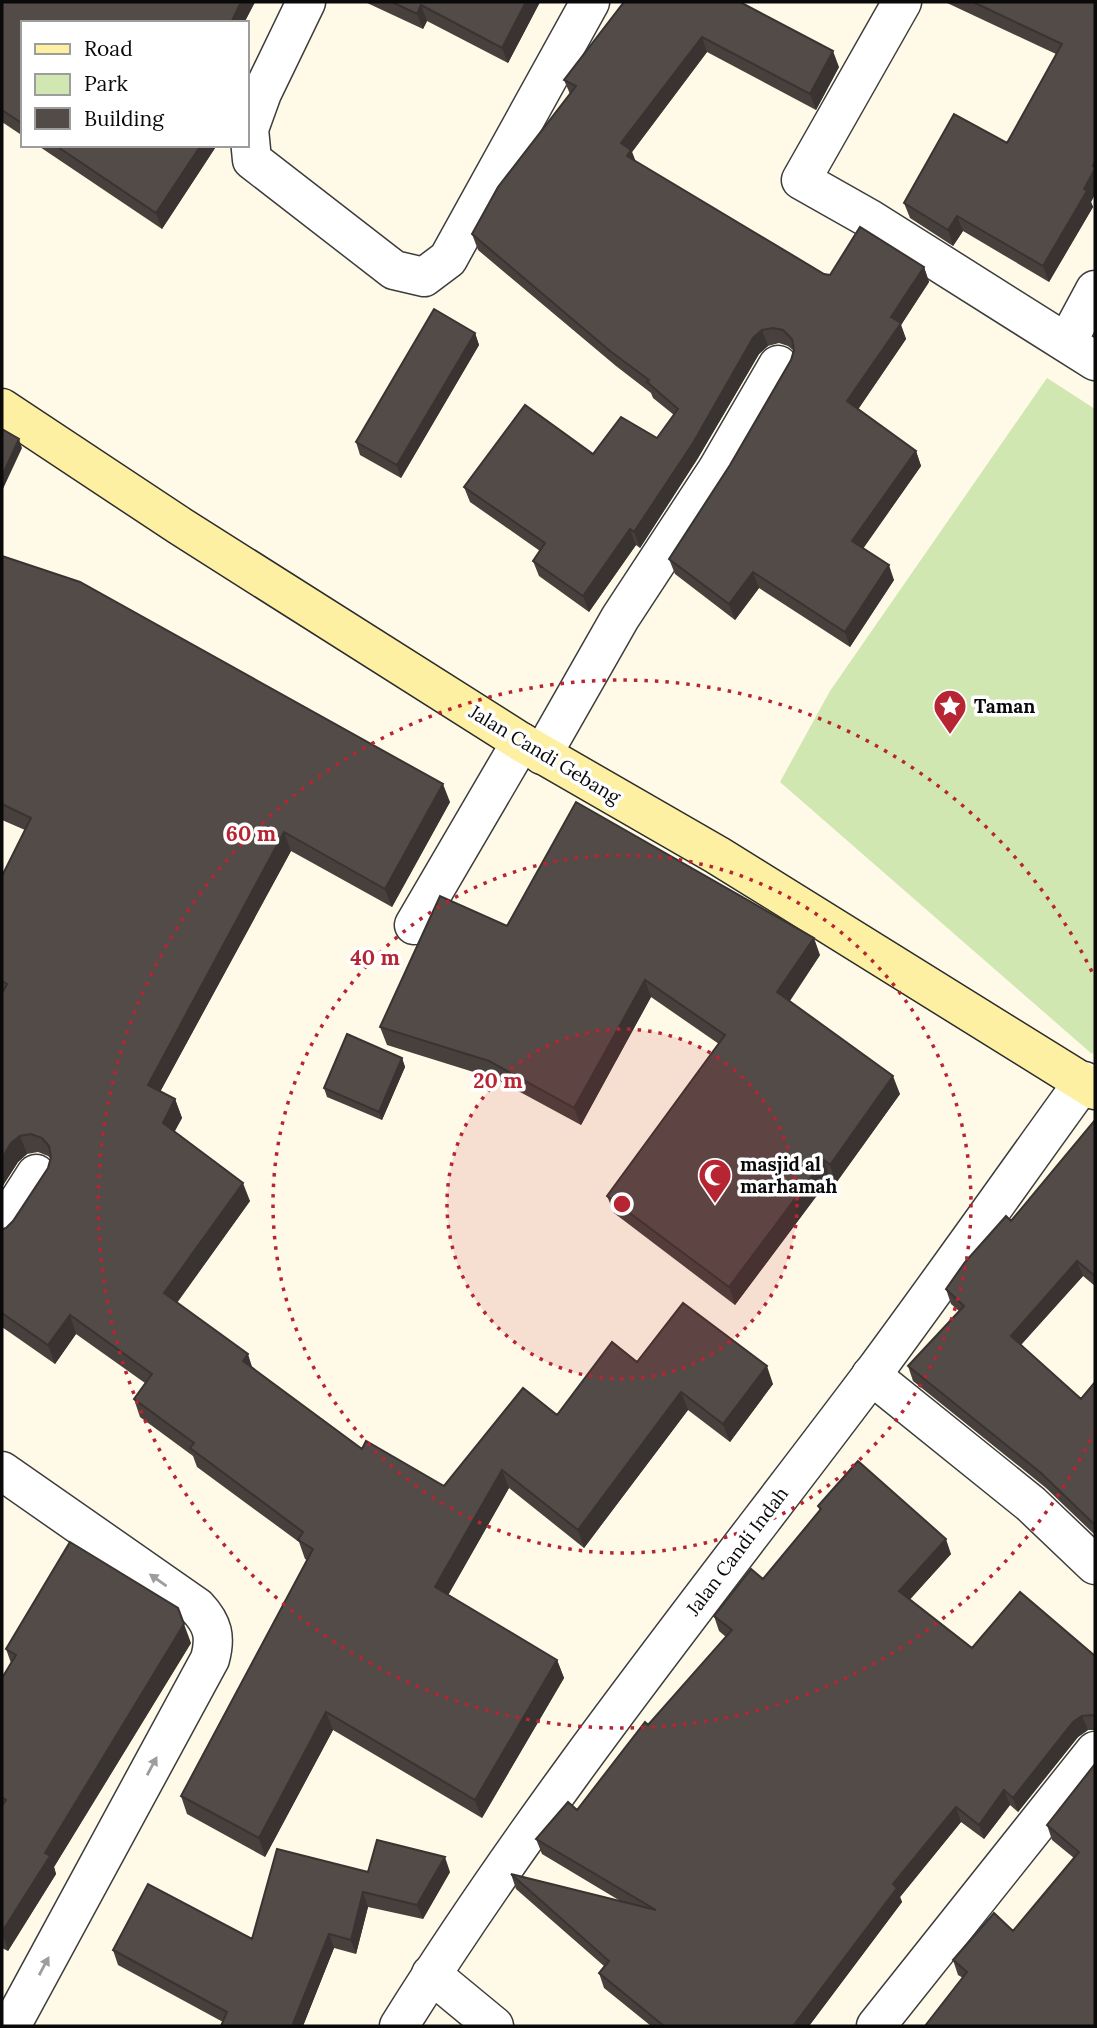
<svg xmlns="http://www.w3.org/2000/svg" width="1097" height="2028" font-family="Lora,serif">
	<rect width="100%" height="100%" fill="#fff9e7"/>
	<path fill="#d0e7b2" d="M1047,378l48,31v641l-3,4 -312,-272 50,-91z"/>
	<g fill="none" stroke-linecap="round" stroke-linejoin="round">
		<defs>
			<path id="minor" d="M306,2l-44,91 -13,36 3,31 142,110 30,7 24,-18 142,-257
				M902,2l-101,178 69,39 225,142
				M1067,342l28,-52
				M542,755l78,-137 97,-148 61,-105
				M414,925l107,-183
				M2,1227l34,-53
				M871,1375l160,129 64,61
				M2,1471l195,136c16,17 19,30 13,52l-199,367
				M431,1974l63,52
				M876,2026l219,-275"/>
			<path id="tertiary" d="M399,2026c142,-227 311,-436 472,-650 72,-97 142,-197 213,-295"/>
			<path id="secondary" d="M2,408l178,118 341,216 196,113 378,235"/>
		</defs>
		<use href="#minor" stroke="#3d3d3d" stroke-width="41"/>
		<use href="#tertiary" stroke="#3d3d3d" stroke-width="41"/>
		<use href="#secondary" stroke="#2c2c2c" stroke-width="41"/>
		<use href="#minor" stroke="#fff" stroke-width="38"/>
		<use href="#tertiary" stroke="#fff" stroke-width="38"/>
		<use href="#secondary" stroke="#fef0a2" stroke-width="38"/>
	</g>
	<path fill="#47403d" d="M2,2h253l-11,21h-221v113l-21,-14z
		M365,2h175l-32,61 -81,-42 -4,8z
		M624,2l215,65 -23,43 -109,-58 -75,100 4,10 188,112 6,1 94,-8 5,15 -28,43 5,14 -48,70 58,42 5,15 -58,82 31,32 -44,67 -91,-59 -24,32 -60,-46 -6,-15 61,-94 61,-105 3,-9 -6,-5 -9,-3 -11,3 -9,8 -61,104 -58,90 -4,-3 -47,67 -50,-36 -6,-15 7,-10 -70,-49 -6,-15 193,-49 17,-23 -21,-17 -2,-5 -35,-27 -138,-116 -6,-16 98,-140 -6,-14z
		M945,2h150v192l-4,8 2,5 -44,75 -86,-51 -10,15 -43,-28 -6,-15 103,-60 49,-89z
		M37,145h180l-55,84z
		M475,333l4,12 -78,133 -41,-23 -4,-13z
		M2,556l448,246 -58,105 -101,-56 -131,241 15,7 7,19 -8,14 76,69 -73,102 76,65 109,81 82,37 193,-124 136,22 -43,58 -42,-32 -104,138 -75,-60 -61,107 109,65 7,18 -82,140 -149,-88 -68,127 -78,-43 -6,-18 126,-236 -2,-1 -6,-17 -102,-75 -4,-11 -53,-39 -6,-18 11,-16 -69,-49 -21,30 -53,-37v-98l4,-1 7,-7 35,-53 3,-9 -3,-3 -10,-4 -11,2 -9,8 -16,25v-311l23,-46 -23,-10z
		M507,926l313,29 -30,46 110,93 -64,89 -6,-5 -95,127 -121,-92 -7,-17 112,-152 -68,-47 -70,128 -85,-46 -109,-34 -7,-18z
		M402,1058l3,9 -23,53 -55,-23 -3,-9z
		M1095,1120v166l-12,-10 -62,69 60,54 14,-17v153l-49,-47 -133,-107 -5,-15 51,-55 -8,-7 -5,-15 65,-68z
		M818,1506l133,48 -41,45 62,49 123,8v74h-7l-10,7 -60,75 -8,-7 -26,34 -23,-17 -61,75 2,5 -93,124h-158l-47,-38 -5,-15 5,-7 -88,-77 -5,-15 111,28 -80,-48 -6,-15 41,-29 71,-85 78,-88 -7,-6 -5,-15 49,-37 57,-68z
		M191,1643l-137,224 2,7 -48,77 -6,-3v-270l9,-15 -5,-14z
		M1095,1764v262l-132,-48 -5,-3 -5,-15 60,-29 61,-73 -22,-18 -5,-15z
		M368,1872h82l-27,47 -55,-12 -12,47 -22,-6 -31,78h-82l2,-4 -105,-57 -5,-15 139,-11z"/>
	<path fill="#393432" d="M241,2h14l-11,21h-13z
		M526,2h14l-32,61 -6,-15z
		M421,5l6,16 -4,8 -6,-15z
		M702,37l5,15 -75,100 5,14 -5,6 -11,-29z
		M833,51l6,16 -23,43 -6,-16z
		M201,145h16l-55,84 -6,-16z
		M1095,161v33l-4,8 2,5 -44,75 -6,-16 41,-77z
		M957,216l6,15 -10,15 -5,-16z
		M924,267l5,15 -28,43 5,14 -53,78 -6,-16 44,-84z
		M762,330l6,16 -9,8 -61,104 -58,90 -6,-16 119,-194z
		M475,333l4,12 -78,133 -4,-13z
		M19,439l3,9 -20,43v-15z
		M916,451l5,15 -63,90 -6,-15z
		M630,529l6,16 -47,67 -6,-16z
		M889,565l5,15 -44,67 -5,-15z
		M753,572l6,16 -24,32 -6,-16z
		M443,784l7,18 -58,105 -7,-18z
		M284,832l7,19 -137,252 -6,-18z
		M814,938l6,17 -36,54 -7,-17z
		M645,980l6,17 -70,128 -7,-17z
		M402,1058l3,9 -23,53 -3,-8z
		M893,1076l7,18 -64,89 -6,-18z
		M175,1099l7,19 -13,24 -6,-19z
		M20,1136l7,18 -9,8 -16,25v-29l9,-15z
		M824,1160l6,18 -95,127 -6,-18z
		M243,1183l7,18 -80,111 -6,-19z
		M1077,1261l6,15 -67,74 -5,-14z
		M70,1315l6,19 -21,30 -7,-19z
		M248,1354l6,19 -11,-12z
		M767,1366l6,18 -43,58 -7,-18z
		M681,1392l7,18 -104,138 -6,-18z
		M502,1470l7,18 -67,118 -7,-19z
		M946,1539l5,15 -46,51 -6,-14z
		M184,1624l7,19 -137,224 2,7 -48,77 -6,-19 43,-79z
		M557,1660l7,18 -82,140 -7,-18z
		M326,1712l7,18 -68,127 -6,-19z
		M1082,1716l6,14 -10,7 -60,75 -5,-14 60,-76z
		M1004,1790l6,15 -26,34 -5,-14z
		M956,1807l5,15 -61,75 2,5 -93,124h-16l100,-142z
		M445,1857l5,15 -27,47 -6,-14z
		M363,1892l5,15 -12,47 -5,-14z
		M329,1934l5,14 -31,78h-11z"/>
	<path fill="#524b47" stroke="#393432" stroke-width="2" d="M2,2h239l-10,21h-208v101l-21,-14z
		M392,2h134l-24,46 -81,-43 -4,9z
		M624,2h116l93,49 -23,43 -108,-57 -81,106 10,7 -4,6 197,118 6,1 30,-48 64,40 -33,50 10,6 -54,78 69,50 -64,90 37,24 -44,67 -92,-60 -24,32 -60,-45 61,-94 61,-105 3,-10 -2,-11 -9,-9 -10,-2 -11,2 -9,8 -60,105 -59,89 -4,-3 -47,67 -50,-35 12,-18 -81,-56 61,-82 68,49 28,-37 36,21 21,-29 -31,-27 2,-2 -39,-29 -138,-117 26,-47 78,-101 -12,-6z
		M973,2h122v159l-2,5 2,1v2l-11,20 3,2 -44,75 -86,-50 -9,14 -44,-27 50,-89 53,29 55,-99z
		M55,145h146l-45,68z
		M434,309l41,24 -78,132 -41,-23z
		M2,429l17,10 -17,37z
		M2,556l78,26 363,202 -58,105 -101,-57 -136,253 27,14 -12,24 80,60 -79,110 84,61 -5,7 119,88 4,-8 78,45 79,-98 34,27 55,-73 25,20 46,-59 84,63 -44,58 -42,-32 -103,138 -76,-60 -67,117 122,73 -82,140 -149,-88 -67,126 -78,-42 132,-247 -15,-9 5,-8 -113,-84 4,-5 -60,-44 18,-25 -82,-59 -22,30 -46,-32v-84l4,-1 7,-7 35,-53 3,-11 -2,-11 -7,-8 -11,-4 -11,2 -9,7 -9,15v-165l5,-9 -5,-3v-105l29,-58 -29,-14z
		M576,802l238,136 -37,54 116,84 -63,89 -6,-5 -95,127 -122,-91 118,-161 -80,-55 -71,128 -85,-47 -109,-34 60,-131 67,30z
		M347,1034l55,24 -23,54 -55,-24z
		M1095,1120v156l-18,-15 -66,75 70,63 14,-17v143l-54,-52 -133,-107 56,-60 -18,-17 19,-27 41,-46 5,5z
		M858,1461l88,78 -47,52 73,57 48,-56 75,64v60l-3,-1 -10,1 -9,6 -60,76 -9,-8 -25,35 -23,-18 -63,77 4,4 -104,138h-129l-65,-53 10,-12 -98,-87 145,36 -120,-71 32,-37 9,8 68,-88 3,3 84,-95 -18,-14 37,-47 12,10 58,-70 -3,-3z
		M70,1542l108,66 6,16 -139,229 5,3 -48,76v-126l4,-6 -4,-3v-119l14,-23 -10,-6z
		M1095,1764v262h-170l42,-54 -14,-12 41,-47 19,18 66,-79 -32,-27z
		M377,1840l68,17 -28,48 -54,-13 -12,48 -22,-6 -37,92h-71l6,-14 -114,-62 35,-66 104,55 25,-90 91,23z"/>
	<defs><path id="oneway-solid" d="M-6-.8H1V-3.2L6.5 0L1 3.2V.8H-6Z" transform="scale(1.75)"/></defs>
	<g fill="#9d9d9d">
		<use href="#oneway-solid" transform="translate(158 1580) rotate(-145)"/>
		<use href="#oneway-solid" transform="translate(152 1766) rotate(-62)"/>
		<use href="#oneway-solid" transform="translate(44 1966) rotate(-62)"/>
	</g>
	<circle cx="622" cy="1204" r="175" fill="#b72532" fill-opacity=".12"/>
	<g fill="none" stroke="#b72532" stroke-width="3.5" stroke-dasharray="3.5 7">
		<circle cx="622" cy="1204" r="175"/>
		<circle cx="622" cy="1204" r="349"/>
		<path d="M1095 1430A524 524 0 1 1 1095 978"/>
	</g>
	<defs>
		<symbol id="sight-pin" viewBox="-11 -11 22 30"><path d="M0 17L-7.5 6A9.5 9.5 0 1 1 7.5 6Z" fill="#b72532" stroke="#fff"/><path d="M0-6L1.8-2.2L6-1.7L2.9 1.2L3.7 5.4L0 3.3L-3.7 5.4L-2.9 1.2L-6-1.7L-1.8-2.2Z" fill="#fff"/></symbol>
		<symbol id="mosque-pin" viewBox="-11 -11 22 30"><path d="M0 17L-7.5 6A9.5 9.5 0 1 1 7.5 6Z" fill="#b72532" stroke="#fff"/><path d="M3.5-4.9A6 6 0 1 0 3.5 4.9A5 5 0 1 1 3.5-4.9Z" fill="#fff"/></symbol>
	</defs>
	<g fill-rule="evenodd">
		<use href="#sight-pin" x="931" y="687" width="38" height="52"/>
		<use href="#mosque-pin" x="696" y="1156" width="38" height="52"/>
	</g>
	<g text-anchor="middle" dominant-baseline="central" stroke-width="7" stroke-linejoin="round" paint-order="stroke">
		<g font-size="19" font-weight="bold" fill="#0a0a0a" stroke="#fff" text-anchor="start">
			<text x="974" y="706">Taman</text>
			<text x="740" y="1164">masjid al<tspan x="740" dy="22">marhamah</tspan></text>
		</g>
		<g font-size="19" fill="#0a0a0a" stroke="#fff">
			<text transform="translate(545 754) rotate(31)">Jalan Candi Gebang</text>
			<text transform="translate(737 1551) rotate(-53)">Jalan Candi Indah</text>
		</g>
	</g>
	<circle cx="622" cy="1204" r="10" fill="#b72532" stroke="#fff" stroke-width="3.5"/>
	<g font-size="21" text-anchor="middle" font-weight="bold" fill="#b72532" stroke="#fff" stroke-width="7" stroke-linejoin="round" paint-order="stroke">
		<text x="251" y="841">60 m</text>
		<text x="375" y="965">40 m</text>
		<text x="498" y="1088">20 m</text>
	</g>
	<rect width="1097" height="2028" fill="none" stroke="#0a0a0a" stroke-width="7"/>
	<rect x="21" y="21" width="228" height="126" fill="#ffffff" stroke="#9d9d9d" stroke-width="2"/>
	<rect x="35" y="44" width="35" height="10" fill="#fef0a2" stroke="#9d9d9d" stroke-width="2"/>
	<text x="84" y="56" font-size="21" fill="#0a0a0a">Road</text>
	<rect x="35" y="74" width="35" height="21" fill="#d0e7b2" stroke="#9d9d9d" stroke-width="2"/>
	<text x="84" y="91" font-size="21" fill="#0a0a0a">Park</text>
	<rect x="35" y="108" width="35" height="21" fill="#524b47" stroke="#9d9d9d" stroke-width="2"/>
	<text x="84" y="126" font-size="21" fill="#0a0a0a">Building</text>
</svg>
